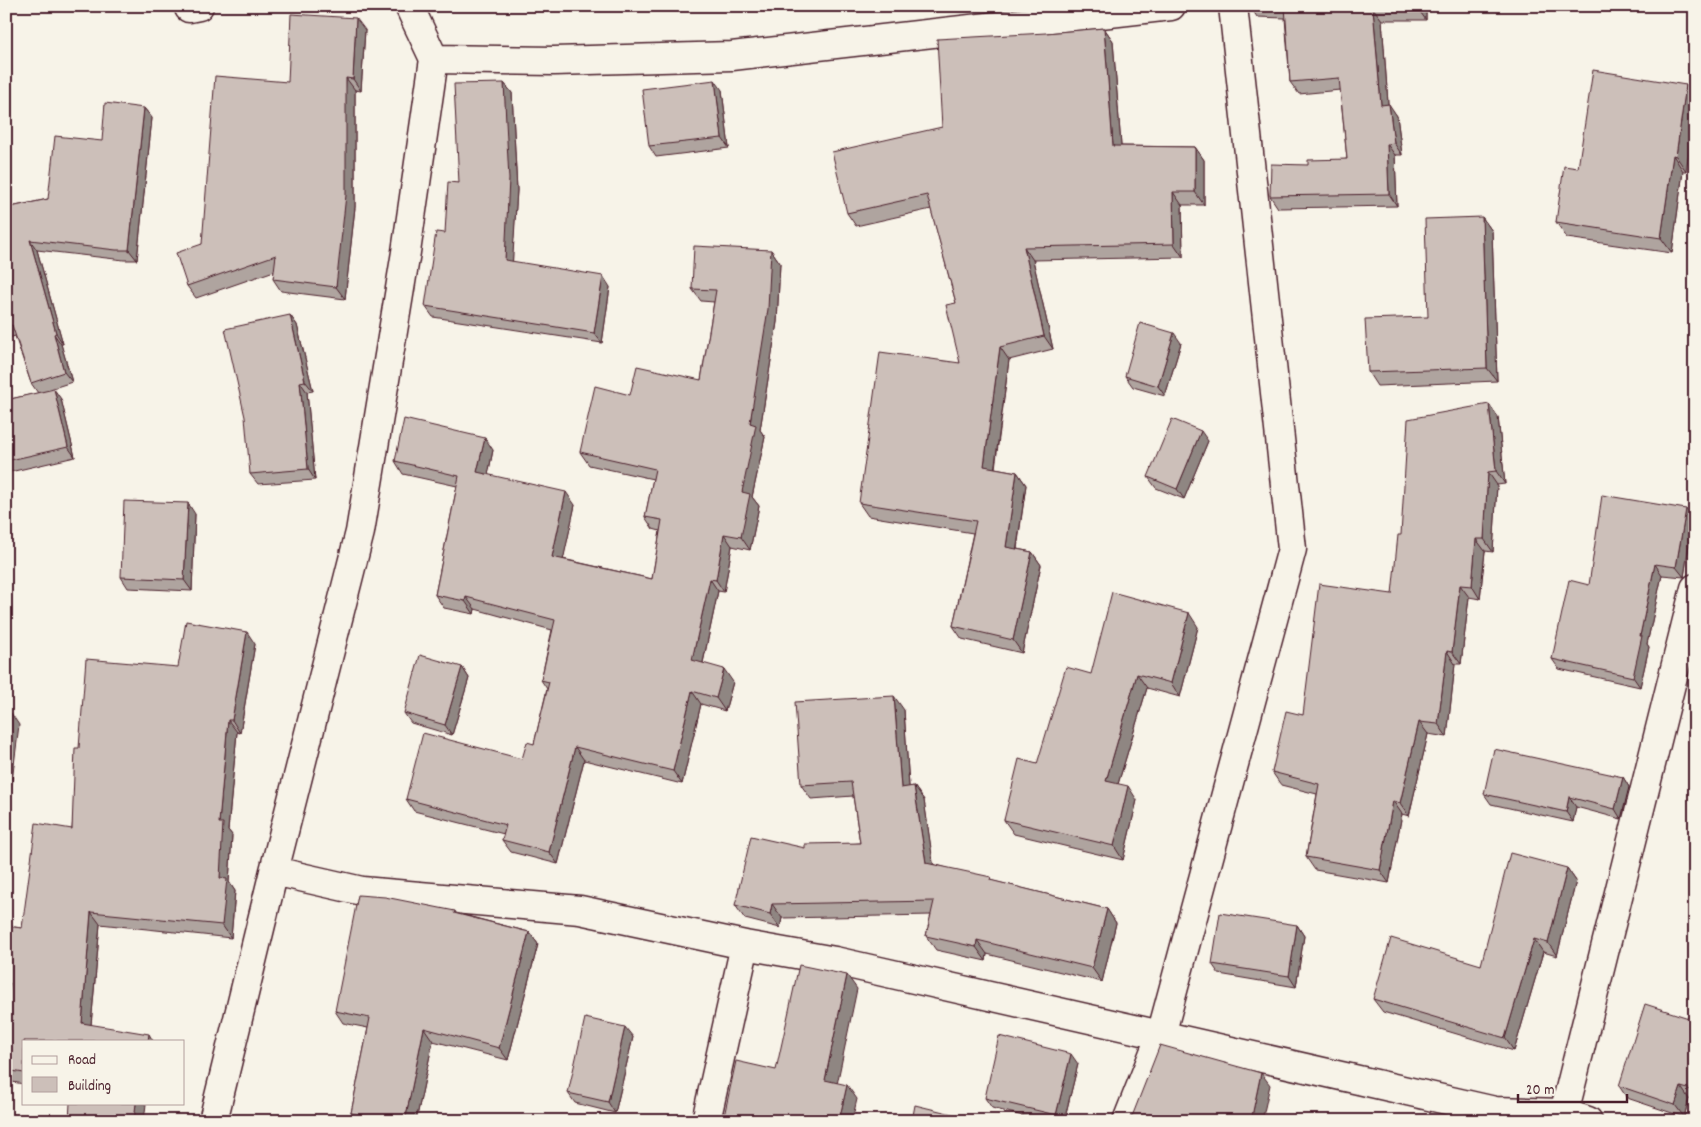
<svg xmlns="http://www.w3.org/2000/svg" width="1701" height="1127" font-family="Dekko,sans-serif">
	<rect width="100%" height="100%" fill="#f7f3e8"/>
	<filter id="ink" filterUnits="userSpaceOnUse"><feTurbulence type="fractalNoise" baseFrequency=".02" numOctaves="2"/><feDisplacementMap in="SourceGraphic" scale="10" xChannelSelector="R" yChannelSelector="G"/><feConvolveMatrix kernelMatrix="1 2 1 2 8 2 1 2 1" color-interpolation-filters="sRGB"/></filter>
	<g filter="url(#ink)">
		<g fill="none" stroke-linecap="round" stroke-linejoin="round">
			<defs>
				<path id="minor" d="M409,6l25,53 120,2 178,-5 439,-50
					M189,8l10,-2
					M274,871l86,-339 46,-280 28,-193
					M1564,1113l131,-525
					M213,1121l61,-250 88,20 218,19 165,35 90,16 660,150 69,2 24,8
					M706,1121l39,-176
					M1127,1121l34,-86 131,-486 -59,-543"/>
			</defs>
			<use href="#minor" stroke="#4a1f2b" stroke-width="31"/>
			<use href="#minor" stroke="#f7f3e8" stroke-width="28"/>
		</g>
		<path fill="#afa49f" stroke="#4a1f2b" d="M1250,6h176v14h-44l6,84 9,12 5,39h-7l2,51 -119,2 -8,-12 38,-31 39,-6 -7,-69 -41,4 -9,-12 -5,-64 -28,-1z
			M1104,28l9,13 8,105 74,1 9,13v45h-22l1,52 -150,3 20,89 -44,11 -14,108 22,4 9,13 -9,64 15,3 9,13 -19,88 -60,-14 -9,-13 20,-93 -105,-17 -9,-13 101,-140 -4,-60 -25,-94 -75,17 -9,-13 199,-180z
			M365,30l-4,61 -6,-1v117l-10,92 -64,-8 -8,-12 1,-8 -78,27 -9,-12 15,-42 86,-162z
			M504,83l8,10 5,97 -5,72 98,25 -8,56 -169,-26 -8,-11 34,-123z
			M1686,85v86h-3l-11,82 -105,-15 -11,-16 22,-54z
			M722,90l7,58 -73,9 -7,-11z
			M144,108l8,10 -15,142h-13l-87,-10 26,94h-2l11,38 -25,8 14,9 14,58 -65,15 -4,-6v-66l32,-7 -7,-10 -16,-47 -9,3v-131l42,-9 54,-58z
			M1482,217l10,14 5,150 -120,5 -9,-14 60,-55z
			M771,250l9,13 -3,59 -17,108 5,7 -13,60 7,9 -9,44 -18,-4 -8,46 -6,-1 -15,72 30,19 -8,29 -24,-7 -19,80 -98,-24 -26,104 -47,-12 -9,-12 2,-6 -90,-23 -8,-12 116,-40 12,-15 13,-55 -6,-9 11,-50 -77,-21 -1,5 -30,-6 -9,-13 22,-109 -54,-12 -8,-13 98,-11 -5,25 87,30 -12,54 89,20 8,-48 -7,-2 -8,-12 8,-38 -64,-14 -9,-13 50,-57 71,-15 13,-78 -13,-1 -9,-12z
			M290,315l7,10 16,66 -6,1 8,88 -57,4 -8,-10z
			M1181,343l-16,53 -32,-9 -8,-11z
			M1489,404l9,13 7,67 -8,1 -4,67 -8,-1 -5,48 -11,-2 -8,67h-6l-8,73 -19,-3 -19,82 -7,-2 -13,69 -74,-13 -9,-13 11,-63 -36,-9 -9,-13 31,-57 89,-121z
			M1208,441l-24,58 -28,-11 -8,-11z
			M195,514l-3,77 -64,-3 -7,-11z
			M1693,519l-9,58 -22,-2 -15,69 2,3 -9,40 -81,-18 -7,-10 37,-74z
			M1198,627l-18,70 -33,-9 -29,96 19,16 -14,60 -109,-26 -10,-14 87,-146z
			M255,644l-15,89 -3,-1 -9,98 4,5 -3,47 6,9 -4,47 -131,-14 -9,101 -67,16v43l-18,-3v-75l2,-12h-2v-68l16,2 50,-99 7,-81z
			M462,667l7,11 -17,57 -41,-12 -7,-10z
			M904,710l5,77 5,-1 10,14 9,64 60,17 114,28 9,14 -14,59 -115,-28 -1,7 -50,-11 -10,-14 5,-21 -149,3 -2,10 -35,-9 -10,-14 70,-57 55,-5 -7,-47 -42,3 -10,-14z
			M1623,777l6,10 -8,32 -45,-12 -3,15 -82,-18 -7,-10z
			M1567,868l9,13 -19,75 -14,-4 -29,99 -131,-39 -10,-13 108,-34z
			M455,911l1,2 73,19 9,12 -30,116 -75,-19 -17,80h-59l-6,-8 17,-85 -25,-5 -8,-12z
			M1297,925l7,11 -8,51 -77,-13 -7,-10z
			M1695,1020v81l-6,-2 -5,18 -57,-19 -8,-12z
			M633,1037l-18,76 -40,-10 -7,-10z
			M1078,1064l-14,57h-22l-50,-13 -7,-10z"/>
		<path fill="#8f8682" stroke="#4a1f2b" d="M1418,6h8v14l-8,-11z
			M1373,8l9,12 7,97 -8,-12z
			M356,18l9,12 -4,61 -8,-12z
			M1104,28l9,13 9,118 -9,-13z
			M346,78l9,12v117l-10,92 -9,-12z
			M715,80l7,10 7,58 -7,-10z
			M504,83l8,10 5,97 -5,81 -7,-11z
			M1686,85l9,12v16l-9,58 -10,-15z
			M1389,104l8,12 5,39 -8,-12z
			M144,108l8,10 -15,142 -8,-10z
			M1387,144l8,11 2,51 -8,-12z
			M1195,147l9,13v45l-9,-13z
			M1673,155l10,16 -11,82 -11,-15z
			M1173,192l9,13 1,52 -9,-13z
			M1482,217l10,14 5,150 -10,-13z
			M30,240l7,10 26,94 -7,-11z
			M1024,247l9,13 20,89 -9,-13z
			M771,250l9,13 -3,59 -17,108 5,7 -13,60 7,9 -9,44 -9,-13 1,-45z
			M603,276l7,11 -8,56 -8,-10z
			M290,315l7,10 16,66 -8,-10z
			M1174,333l7,10 -16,53 -7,-10z
			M54,334l7,10 11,38 -8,-10z
			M1000,347l9,13 -16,119 -9,-13z
			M300,382l7,10 8,88 -7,-11z
			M54,389l7,10 14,58 -7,-10z
			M1489,404l9,13 7,67 -9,-13z
			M1201,431l7,10 -24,58 -7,-10z
			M485,438l8,12 -7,35 -9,-13z
			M1017,472l9,13 -11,75 -9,-13z
			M1488,472l9,13 -4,67 -9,-13z
			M566,492l9,13 -14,65 -9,-13z
			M188,503l7,11 -3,77 -8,-11z
			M1686,509l7,10 -9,58 -8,-10z
			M724,534l8,12 -8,46 -8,-12z
			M1476,539l9,12 -5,48 -8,-13z
			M1032,552l9,13 -19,88 -9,-13z
			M1655,564l7,11 -15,69 2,3 -9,40 -7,-10 7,-41z
			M710,579l8,12 -17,81 -9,-12z
			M1460,585l9,12 -8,67 -9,-12z
			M466,597l9,12 -1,5 -9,-13z
			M1189,613l9,14 -18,70 -9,-14z
			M247,632l8,12 -15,89 -8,-13z
			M1447,651l8,13 -8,73 -9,-13z
			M462,667l7,11 -17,57 -7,-10z
			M724,669l9,13 -8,29 -9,-13z
			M1137,674l10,14 -32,106 -9,-13z
			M692,691l9,13 -19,80 -9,-13z
			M894,696l10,14 6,92 -9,-14z
			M11,713l8,12 -11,88 -2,-2v-65z
			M228,720l9,12 -9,98 4,5 -3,47 6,9 -4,47 -9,-13 -2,-47 -1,-55z
			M1419,722l9,12 -19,82 -9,-13z
			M575,747l9,13 -26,104 -9,-12z
			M1623,777l6,10 -8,32 -6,-10z
			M914,786l10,14 11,76 -9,-13z
			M1128,786l9,14 -14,60 -9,-14z
			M1569,797l7,10 -3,15 -7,-10z
			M1393,801l9,13 -13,69 -9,-13z
			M1567,868l9,13 -19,75 -9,-13z
			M772,904l10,14 -2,10 -10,-14z
			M1107,909l9,14 -14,59 -10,-14z
			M91,912l9,12 -10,112 -8,-13z
			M1297,925l7,11 -8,51 -7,-11z
			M529,932l9,12 -30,116 -9,-12z
			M1534,939l9,13 -29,99 -9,-13z
			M977,940l10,14 -1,7 -10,-14z
			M847,975l10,14 -22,105 -10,-14z
			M625,1027l8,10 -18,76 -7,-11z
			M424,1028l9,13 -17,80h-11z
			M149,1034l4,7h-5z
			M1071,1054l7,10 -14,57h-4l-4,-6z
			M1261,1073l9,12 -8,36h-11z
			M847,1085l10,14 -5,22h-13z
			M1681,1087l8,12 -5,18 -9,-12z
			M136,1103l10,1 -2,17h-10z"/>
		<path fill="#ccbfb9" stroke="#4a1f2b" d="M1285,6h133v3l-45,-1 8,97 8,-1 5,39 -7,1 2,50 -119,2 1,-32 37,1v-5l39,-1 -8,-81 -49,4z
			M291,14l65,4 -3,61 -7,-1v117l-10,92 -63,-8 3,-24 -89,31 -11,-33 26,-9 13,-168 73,6z
			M1104,28l9,118 82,1v45h-22l1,52 -150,3 20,89 -44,11 -16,119 33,6 -11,75 26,5 -19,88 -60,-14 23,-105 -117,-18 21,-151 80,11 -14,-58 10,-2 -29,-108 -80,18 -15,-61 110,-25 -5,-88 109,-6z
			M1593,70l93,15 -10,71 -3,-1 -12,83 -105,-16 8,-56 14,2z
			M715,80l7,58 -73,8 -7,-57z
			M504,83l5,96 -4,81 98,16 -9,57 -169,-27 11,-74 9,1 3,-51 11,1 -5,-99z
			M105,103l39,5 -15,142h-13l-86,-10 26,93 -2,1 10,38 -33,11 -19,-58 -6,1v-118l42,-9 7,-63 47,5z
			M1482,217l5,151 -119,4 -3,-53 63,-2 -3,-98z
			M694,246l77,4 -3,59 -18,114 6,2 -14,67 8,2 -9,43 -17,-3 -8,46 -6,-1 -18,81 32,9 -8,29 -24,-7 -19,80 -98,-24 -26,105 -47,-12 4,-15 -100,-26 17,-66 99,26 5,-17 7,2 15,-62 -8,-2 14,-60 -89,-23 -1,4 -30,-6 24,-119 -64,-15 9,-42 81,19 -8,34 89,20 -14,65 100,22 10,-59 -17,-3 10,-48 -75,-17 15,-66 35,9 7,-29 64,14 15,-90 -24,-1z
			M290,315l15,66 -5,1 8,87 -58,5 -5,-57 -20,-88z
			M1140,323l34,10 -16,53 -33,-10z
			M54,389l14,58 -62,14v-61z
			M1489,404l7,67 -8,1 -4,67h-8l-4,47 -12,-1 -8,67 -5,-1 -9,73 -19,-2 -19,81 -7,-2 -13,69 -74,-13 13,-73 -47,-12 14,-61 17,4 16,-131 73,10 6,-59h3l7,-116z
			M1172,419l29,12 -24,58 -29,-12z
			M1602,495l84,14 -10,58 -21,-3 -15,72h2l-9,41 -81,-18 17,-79 20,5z
			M124,501l64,2 -4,77 -63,-3z
			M1112,592l77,21 -18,70 -34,-9 -31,107 22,5 -14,60 -110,-26 15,-61 18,5 29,-97 25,7z
			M186,621l61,11 -15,88h-4l-9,103h4l-3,55 7,1 -5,46 -131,-13 -9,111 67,11 -1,7h-124v32l-18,-3v-64l4,-23h-4v-57l16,2 14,-105 36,6 3,-81h4l7,-89 92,8z
			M420,655l42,12 -17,58 -41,-12z
			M894,696l7,92 13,-2 12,77 65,14 -1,3 117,29 -15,59 -115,-28 -1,7 -50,-11 8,-35 -162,3 -2,10 -35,-9 16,-69 54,12v-4l55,-1 -9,-61 -50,3 -6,-83z
			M6,712l5,1 -5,33z
			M1494,749l129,28 -8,32 -46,-12 -3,15 -82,-18z
			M1510,853l57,15 -19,75 -14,-4 -29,99 -132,-39 18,-61 90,27z
			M1695,883v11h-3z
			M358,895l27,2 70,14 -1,2 75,19 -30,116 -75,-20 -19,93h-14l-40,-8 19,-95 -35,-7z
			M1220,913l77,12 -8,51 -77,-12z
			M799,965l48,10 -22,105 22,5 -8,36h-116l13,-60 40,9z
			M1645,1004l50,16v71l-14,-4 -6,18 -56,-19z
			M585,1018l40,9 -17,75 -40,-9z
			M999,1036l72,18 -15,61 -71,-17z
			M1160,1045l101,28 -10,48h-123l5,-7z
			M70,1103h66l-2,18h-65z
			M915,1105l66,16h-69z"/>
	</g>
	<rect width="1701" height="1127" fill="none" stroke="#f7f3e8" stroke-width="25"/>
	<rect x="12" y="12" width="1676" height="1102" fill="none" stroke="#4a1f2b" stroke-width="2" filter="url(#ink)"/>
	<rect x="22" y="1040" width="162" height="65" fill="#f7f3e8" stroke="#b29e9c"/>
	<rect x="32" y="1056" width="25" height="8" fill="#f7f3e8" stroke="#b29e9c"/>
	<text x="68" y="1064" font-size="15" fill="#4a1f2b">Road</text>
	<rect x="32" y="1077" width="25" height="15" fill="#ccbfb9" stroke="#b29e9c"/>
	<text x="68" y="1090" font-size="15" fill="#4a1f2b">Building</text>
	<path d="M1518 1094v8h109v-8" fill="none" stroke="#4a1f2b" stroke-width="2.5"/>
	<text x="1526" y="1094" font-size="15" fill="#4a1f2b" stroke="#f7f3e8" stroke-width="4" paint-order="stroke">20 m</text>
</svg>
